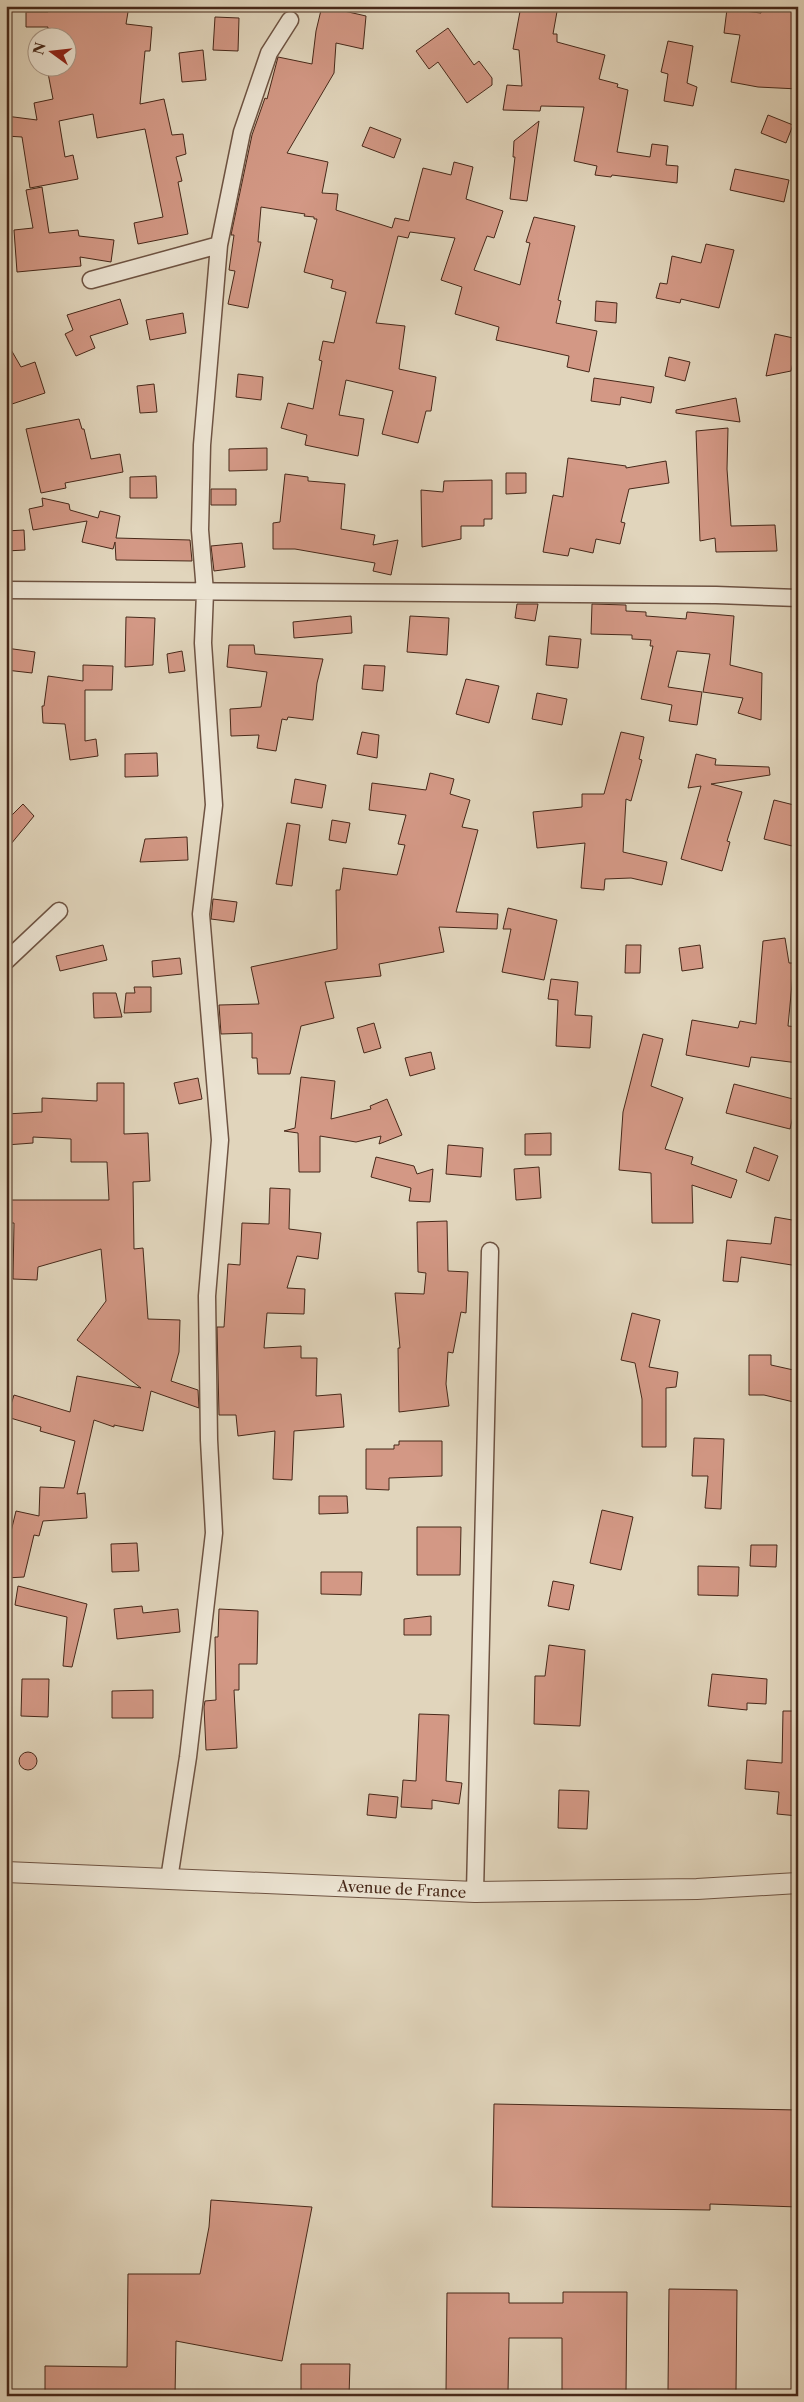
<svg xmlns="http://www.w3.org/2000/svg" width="804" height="2402" font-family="'Libre Caslon Text',serif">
	<rect width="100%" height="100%" fill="#e1d5bc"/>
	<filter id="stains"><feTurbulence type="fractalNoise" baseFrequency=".004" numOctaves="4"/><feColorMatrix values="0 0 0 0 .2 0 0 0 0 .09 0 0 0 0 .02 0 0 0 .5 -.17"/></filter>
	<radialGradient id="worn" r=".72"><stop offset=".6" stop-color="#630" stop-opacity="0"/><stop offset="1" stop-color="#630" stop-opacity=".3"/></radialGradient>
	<path fill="#d39885" stroke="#472819" d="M49,6h80l-3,18 26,3 -2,24h-5l-5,53 24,-5 8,36 11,-1 3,20 -10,3 6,24 -4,1 10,52 -50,10 -4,-21 29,-6 -18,-88 -48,9 -4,-24 -34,7 6,36 8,-2 5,24 -48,9 -8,-51 -16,-1v-20l31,4 -3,-17 19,-4 -6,-31h21v-34l-21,-1 1,-6h-22v-15h22z
		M322,6l44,10 -3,33 -27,-6 -2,30 -47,80 41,9 -6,31 16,1 -2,16 56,18 3,-10 14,3 14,-53 28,7 3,-13 19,5 -7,32 37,12 -9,27 -7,-2 -13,34 46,15 10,-42 -4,-1 8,-25 41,9 -17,74 3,1 -5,22 41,8 -8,41 -22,-5 2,-11 -73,-16 3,-13 -44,-13 7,-27 -21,-7 14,-42 -45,-6 -2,6 -10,-2 -22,87 29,3 -6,43 37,8 -5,34h-5l-8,32 -36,-9 11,-43 -47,-11 -7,35 25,4 -6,37 -53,-11 2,-10 -26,-7 7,-25 25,6 9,-48 -3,-1 4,-19 11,2 12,-51 -15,-4 2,-8 -29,-8 13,-53h-3v-2l-10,-1 1,-2 -44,-7 -3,35h3l-13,66 -20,-4 7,-33 -6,-1 5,-35h-3l21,-100 13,-37 2,1 11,-42 34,7 4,-33z
		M521,6h37l-5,28h4v8l48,13 -6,24 19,5 -1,3 11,3 -11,62 33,5 2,-13 16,2 -2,19 12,1 -1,17 -65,-8 -1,2 -16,-2 2,-9 -23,-5 10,-54 -43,-1 -1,5 -37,-1 4,-25 15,1 -3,-36 -6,-1z
		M762,6h36v83l-40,-2 -27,-5 9,-47 -16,-2 3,-24 34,4z
		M215,17l24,1 -1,33 -25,-1z
		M448,28l26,37 5,-4 13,17v7l-25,18 -29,-41 -9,7 -13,-18z
		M668,41l25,5 -6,37 10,4 -4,19 -29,-5 4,-27 -7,-2z
		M203,50l3,30 -24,2 -3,-29z
		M768,115l25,10 -7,18 -25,-10z
		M539,121l-12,80 -17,-2 5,-42h-2l1,-16z
		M370,127l31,12 -7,19 -32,-12z
		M735,169l54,11 -5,22 -54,-12z
		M42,187l7,46 29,-3 1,6 35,4 -3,22 -31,-5 1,9 -64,6 -3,-42 19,-2 -7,-38z
		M706,244l28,6 -15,58 -38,-9 -1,4 -24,-5 4,-15 7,1 5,-28 29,7z
		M120,299l8,25 -38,12 5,12 -19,8 -11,-22 8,-4 -6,-15z
		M596,301l21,2 -1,20 -21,-2z
		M183,313l3,20 -36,7 -4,-20z
		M775,334l23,5v2l-7,30 -25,5z
		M6,341l15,26 14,-5 10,31 -39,13z
		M669,357l21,5 -5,19 -20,-5z
		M238,374l25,3 -2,23 -25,-3z
		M594,378l60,9 -3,16 -30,-6 -1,8 -29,-4z
		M154,384l3,28 -17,1 -3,-27z
		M736,398l4,24 -64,-9v-3z
		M79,419l3,10h2l7,30 29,-5 3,18 -58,11 1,5 -25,5 -15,-64z
		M728,428l-1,41 4,57 44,-1 2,26 -61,1 -1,-14 -15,3 -4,-110z
		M267,448v22l-38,1v-22z
		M568,458l58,8v2l40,-7 3,22 -40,6 -8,33 4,1 -5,21 -24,-5 -3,14 -23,-5 -2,8 -25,-4 10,-57 10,2z
		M506,473h20v20l-20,1z
		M285,474l23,3v4l37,3 -4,45 34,6 -2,10 25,-5 -7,35 -18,-4 2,-8 -80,-14h-22v-26l7,-1z
		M156,476l1,22h-27v-21z
		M492,480v39h-8v7h-23v13l-39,8 -1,-57 22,2 1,-11z
		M211,489h25v16h-25z
		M42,498l27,6 1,6 28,8 2,-7 20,5 -4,22 74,2 2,21 -76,-1 -1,-18 -2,7 -31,-7 5,-21 -54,9 -4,-21 14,-3z
		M24,530l1,20 -19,1v-20z
		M242,543l3,24 -31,4 -3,-25z
		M517,604h21l-3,17 -20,-3z
		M592,604l34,1v6l20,1v4l40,3 1,-7 47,4 -4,49 32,8 -1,47 -23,-7 5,-15 -40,-6 7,-38 -33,-3 -9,36 34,5 -5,33 -28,-4 3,-16 -31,-6 12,-53h-3l1,-6 -19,-1v-4l-41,-1z
		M351,616l1,17 -58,5 -1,-16z
		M410,616l39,2 -2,37 -40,-3z
		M126,617l29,1 -2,47 -28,2z
		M549,636l32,3 -3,29 -32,-3z
		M229,645h25l1,9 68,5 -6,24 -4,37 -25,-3 -1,3 -5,-1 -6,32 -19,-3 2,-13 -28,1 -1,-27 31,-2 6,-35 -40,-5z
		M6,648l29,4 -3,21 -26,-3z
		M182,651l3,20 -16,2 -2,-19z
		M83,665l30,1 -1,24h-27v51l11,-2 2,17 -28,4 -5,-36 -22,-1 -1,-17h2l4,-30 35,5z
		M364,665l21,1 -2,25 -21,-2z
		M466,679l33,7 -10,37 -33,-9z
		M537,693l30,6 -5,26 -30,-6z
		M362,732l17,3 -2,23 -20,-4z
		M621,732l23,5 -5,22 3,1 -11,41 -5,-2 -3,53 44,10 -5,23 -31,-7 -26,1 -1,11 -23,-2 4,-45 -48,5 -4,-36 49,-5v-13h22z
		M157,753l1,23 -33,1v-23z
		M696,754l20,5 -1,6 54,2 1,8 -59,9 31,8 -15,49 3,1 -8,29 -41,-12 20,-73 -13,2z
		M430,773l24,6 -4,15 20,6 -8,27 16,3 -22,82 42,2 -1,15 -58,-2 5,25 -65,12 2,12 -56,6 9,36 -33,8 -11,48h-32l-1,-16h-5v-25l-31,1 -2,-29 40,-1 -8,-37 86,-18 -1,-59h4l3,-22 54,7 8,-30 -7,-1 8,-29 -37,-5 3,-27 54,7z
		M295,779l31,6 -4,23 -31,-5z
		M774,800l24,6v16l-6,24 -28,-7z
		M23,804l11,12 -28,34v-29z
		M332,820l18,3 -4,20 -17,-3z
		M287,823l13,2 -8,61 -16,-2z
		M187,837l1,23 -48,2 5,-23z
		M213,899l24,3 -3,20 -23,-3z
		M508,908l49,12 -13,60 -42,-8 9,-43h-8z
		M785,938l4,25h5l-6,63 10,1v36l-47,-6 -2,10 -63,-12 6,-35 46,8 2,-7 16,3 7,-83z
		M103,945l4,15 -47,11 -4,-15z
		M626,945h15l-1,28h-15z
		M700,945l3,23 -21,3 -3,-23z
		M180,958l2,16 -29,3 -1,-16z
		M551,979l27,3 -3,33 17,1 -2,32 -34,-2 2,-46 -10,-1z
		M134,987h17v25l-27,1 2,-20h9z
		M93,993h23l6,24 -28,1z
		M374,1023l7,25 -17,5 -7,-25z
		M643,1034l20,5 -12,47 32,12 -18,51 28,8 -2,7 46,16 -6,18 -39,-13 1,38h-41l-1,-50 -32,-3 4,-58z
		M431,1052l4,17 -25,7 -5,-18z
		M301,1077l34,4 -4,38 40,-10 -1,-3 17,-7 15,36 -23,9 2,-8 -25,6 -36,-6v36h-21l-1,-39 -14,-2 11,-3z
		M198,1078l4,21 -23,5 -5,-21z
		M97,1083h27v51l24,-1 2,48 -17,1 1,67 9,-1 5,71 32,1 -1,32 -8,29 27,9 1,18 -48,-17 -8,40 -29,-6v2l-20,-7 -17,74 8,-1 2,25 -44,3 -4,15 -5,-1 -10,42 -18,1v-26l10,-41 23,5 1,-29 24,1 11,-47 -35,-10 1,-4 -34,-10 7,-22 56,17 7,-36 64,12 -64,-48 29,-39 -5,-52 -63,18 -1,13 -24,-1 1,-56h-8v-23h103l-2,-38h-36v-23l-38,-2v6l-27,2v-31l36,-2v-14l55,3z
		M734,1084l63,16 -7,29 -64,-16z
		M551,1133v22h-26v-21z
		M448,1145l35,3 -2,29 -35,-3z
		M754,1147l24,9 -9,25 -23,-9z
		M376,1157l38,9 3,8 16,-5 -3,33 -21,-1 2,-13 -40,-11z
		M539,1167l2,31 -25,2 -2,-31z
		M270,1188l20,1 -1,40 32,4 -3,26 -21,-3 -10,32 18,1 -1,25 -37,-1 -3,35 37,-2v12h16l-1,38 25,-2 3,33 -50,4 -2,49 -19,-1 2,-48 -37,5 -2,-21h-17l-2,-88h7l4,-63 12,1 2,-42 27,1z
		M775,1217l23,4v45l-57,-9 -3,25 -15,-1 4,-41 44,4z
		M447,1221l1,50 20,1 -2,41 -5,-1 -8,41 -5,-1 -2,32 3,22 -50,6 -1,-64h2l-5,-55 29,1 2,-21 -8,-1 -1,-50z
		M632,1313l28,7 -11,47 29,5 -2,15 -10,1v59h-24v-48l-7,-36 -14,-3z
		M749,1355h22v10l27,6v32l-34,-8h-15z
		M694,1438l30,1 -3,70 -16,-1 3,-32h-16z
		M399,1441h43v35l-53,2v12l-23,-1v-40h28v-4h5z
		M319,1496h28l1,17 -29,1z
		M602,1510l31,7 -12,53 -31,-7z
		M417,1527h44l-1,48h-43z
		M137,1543l2,28 -27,1 -1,-28z
		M751,1545h26l-1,22 -26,-1z
		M698,1566l41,1 -1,29 -40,-1z
		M321,1572h41l-1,23 -40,-1z
		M553,1581l21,4 -5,25 -21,-4z
		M18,1586l69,18 -15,63 -9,-1 4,-49 -52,-12z
		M142,1606l1,7 35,-4 2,23 -63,7 -3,-30z
		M219,1609l39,2 -1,53h-18v26h-5l3,58 -31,2 -2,-43 1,-6 11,-1 -1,-63h3z
		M431,1616v19h-27v-16z
		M549,1645l36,5 -5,76 -46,-2 1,-48h10z
		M712,1674l55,5 -1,25 -19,-1v7l-39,-4z
		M22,1679h27l-1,38 -27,-1z
		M153,1690v28h-41v-27z
		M783,1711h15v105l-21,-2 2,-22 -34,-3 2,-29 35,3z
		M419,1714l30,1 -3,66 16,2 -3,21 -27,-4v9l-31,-2 2,-27 13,1z
		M19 1761a9 9 0 1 1 18 0a9 9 0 1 1-18 0Z
		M559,1790l30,1 -2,38 -29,-1z
		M369,1794l29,3 -2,21 -29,-3z
		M494,2104l304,6v97l-88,-3v6l-218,-3z
		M211,2200l101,7 -30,154 -106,-20 -1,55h-130v-30l82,1 1,-93h72l9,-47z
		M669,2289l68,1 -1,101 -68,-1z
		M563,2292h64l-1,101 -64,-1v-54h-53l-1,54 -62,-1 1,-98h62v10h54z
		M301,2364h49l-1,32h-48z"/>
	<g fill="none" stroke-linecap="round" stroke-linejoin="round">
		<defs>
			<path id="minor" d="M91,280l128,-35
				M6,590l710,5 82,3
				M6,961l53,-50
				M169,1879l19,-122 26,-224 -5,-93 -2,-144 13,-156 -19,-226 13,-109 -11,-162 2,-51 -5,-62 2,-85 17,-200 23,-113 27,-79 21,-33
				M475,1892l15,-641"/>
			<path id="tertiary" d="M6,1872l469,20 222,-3 101,-6"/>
		</defs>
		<use href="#minor" stroke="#6e5342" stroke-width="19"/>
		<use href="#tertiary" stroke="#6e5342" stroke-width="22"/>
		<use href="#minor" stroke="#ece4d3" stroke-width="16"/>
		<use href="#tertiary" stroke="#ece4d3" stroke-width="20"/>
	</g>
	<g text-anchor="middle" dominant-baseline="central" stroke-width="4.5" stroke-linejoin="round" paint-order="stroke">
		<g font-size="15" fill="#472819" stroke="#ece4d3">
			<text transform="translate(402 1889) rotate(3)">Avenue de France</text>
		</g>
	</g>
	<rect width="804" height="2402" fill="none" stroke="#e1d5bc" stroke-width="25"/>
	<rect x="8" y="8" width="789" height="2387" fill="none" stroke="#472819" stroke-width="2.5"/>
	<rect x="12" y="12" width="779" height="2377" fill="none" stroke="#472819"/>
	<g transform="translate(52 52) rotate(285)"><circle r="24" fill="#ece4d3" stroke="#aa9989"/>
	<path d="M0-4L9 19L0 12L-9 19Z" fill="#8f2418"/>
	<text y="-8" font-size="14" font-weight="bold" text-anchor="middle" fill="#472819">N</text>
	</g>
	<rect width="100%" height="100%" filter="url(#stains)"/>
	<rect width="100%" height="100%" fill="url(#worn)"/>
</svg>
